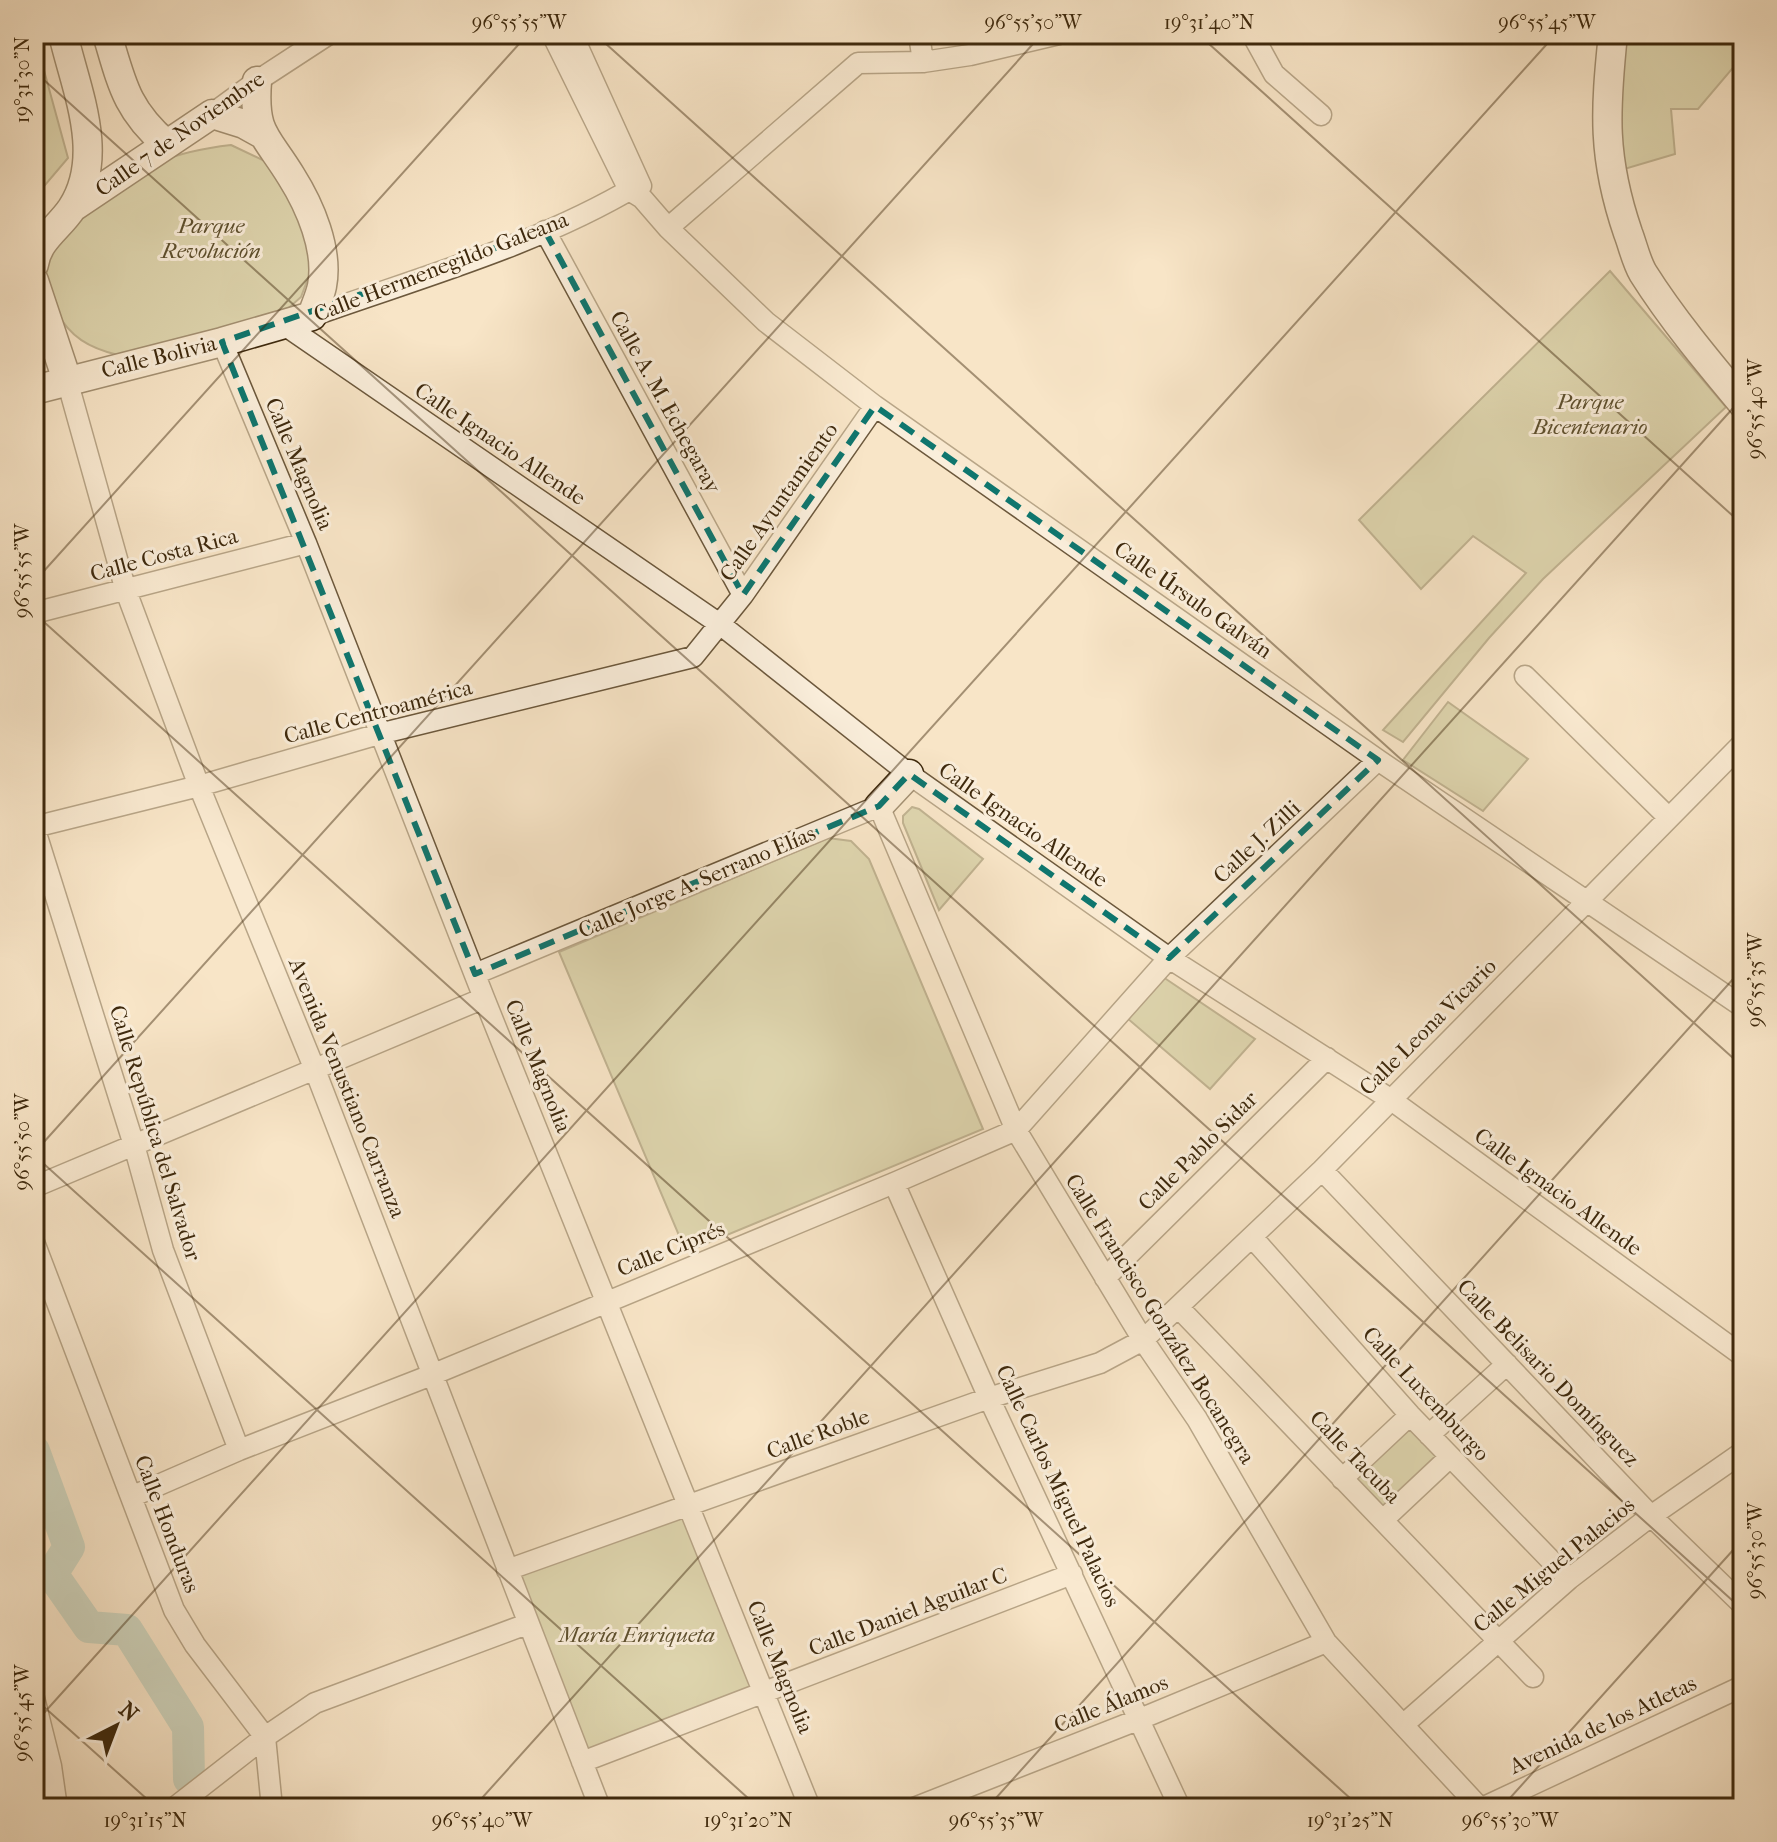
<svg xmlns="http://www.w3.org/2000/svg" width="1777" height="1842" font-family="'IM FELL French Canon',serif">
	<rect width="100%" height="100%" fill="#f8e5c7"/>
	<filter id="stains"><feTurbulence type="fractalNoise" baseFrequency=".0025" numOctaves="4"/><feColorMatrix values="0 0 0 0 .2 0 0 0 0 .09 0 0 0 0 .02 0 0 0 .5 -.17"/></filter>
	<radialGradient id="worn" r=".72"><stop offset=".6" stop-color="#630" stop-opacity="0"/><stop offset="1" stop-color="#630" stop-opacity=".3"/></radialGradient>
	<path fill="#c0c393" stroke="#7f7650" stroke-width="2" d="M34,34l34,124 -28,33 -6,3z
		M1613,34h130v22l-45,53h-27l4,45 -64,19z
		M231,145l38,18 13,15 27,65 1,30 -9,24 -18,16 -165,42c-29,-7 -48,-18 -62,-44 -31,-57 18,-86 58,-117 14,-10 29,-25 45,-32 24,-10 46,-14 72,-17z
		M1610,271l116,136 -183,172 -54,59 -86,104 -20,-12 143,-157 -53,-37 -52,53 -62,-69z
		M1448,702l80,57 -45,52 -80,-51z
		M912,807l7,2 64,50 -44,51 -36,-87v-7z
		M828,838l23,3 18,18 114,270 -297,123 -127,-300z
		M1163,977l92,62 -45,50 -83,-71z
		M1410,1419l37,38 -64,60 -38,-38z
		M690,1506l74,187 -182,69 -75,-192z"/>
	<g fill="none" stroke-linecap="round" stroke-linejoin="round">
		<path stroke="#9ebfb1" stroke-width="32" d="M34,1451l35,96 -17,27 37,53 38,3 61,97 1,52"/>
		<defs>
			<path id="street" d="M552,34l77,156 13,8 26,30 98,94 109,84 503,354 365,247
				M572,34l69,152
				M919,34l4,28
				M1252,34l22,40 47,41
				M212,114l45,-33 72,-47
				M668,228l190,-165 65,-1 47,-7 89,-21
				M545,231l198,364
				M312,316c109,-39 226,-71 326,-131
				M283,324l438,301 188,149 260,184 221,141 353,257
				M222,342l84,201 178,455 326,810
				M67,380l59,211 73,195 116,284 285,738
				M34,613l272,-70
				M1525,676l143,141
				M34,827l165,-41 180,-52 314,-77 50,-62 132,-189
				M34,827l100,318 29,105 76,200
				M475,974l404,-168 137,324 127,210 54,79 129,223 154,166
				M1322,1170l329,346 92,89
				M894,1183l95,215 191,410
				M34,1187l450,-189
				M1252,1237l158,178 159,164
				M34,1242l140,368 21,35 70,92 7,71
				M1105,1278l222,-220
				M1178,1307l355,370
				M1429,1435l78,-71
				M1342,1479l68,-64
				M131,1497l108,-47 195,-76 460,-191 122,-53 153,-172 209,-198
				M1383,1520l67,-63
				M507,1570l482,-172 111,-35 43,-23 179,-170 421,-427
				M34,1698l17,68 6,42
				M1403,1725l166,-146 82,-63 92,-64
				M582,1762l490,-188
				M174,1808l91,-71 50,-34 212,-79
				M914,1808l226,-89 186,-77
				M1482,1808l261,-122"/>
			<path id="secondary" d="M107,34c15,50 19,75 59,110
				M1613,34c-8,77 -11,123 15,199 5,13 8,28 15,40 29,46 65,89 100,131
				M72,208l140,-94 32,10 18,10
				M34,264c4,-25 25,-36 38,-56 34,-53 4,-118 -9,-174
				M34,281l33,99
				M34,390l188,-48 90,-26c3,-10 8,-20 10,-30 7,-36 -12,-80 -31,-110 -25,-41 -38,-42 -34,-95
				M879,806l30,-32"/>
		</defs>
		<use href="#street" stroke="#6c583c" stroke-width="23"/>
		<use href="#secondary" stroke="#3e290d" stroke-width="31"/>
		<use href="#street" stroke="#faeedb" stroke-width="20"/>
		<use href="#secondary" stroke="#faeedb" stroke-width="28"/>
	</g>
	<path d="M0 0H1777V1842H0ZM545,231l198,364 132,-189 503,354 -209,198 -260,-184 -30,32 -404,168 -253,-632z" fill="#f8e5c7" fill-opacity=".55" fill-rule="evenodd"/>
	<path fill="none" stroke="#0f766e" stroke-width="6" stroke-dasharray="16 10" stroke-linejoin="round" d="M545,231l198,364 132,-189 503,354 -209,198 -260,-184 -30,32 -404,168 -253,-632z"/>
	<path fill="none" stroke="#3e290d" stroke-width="2" stroke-opacity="0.45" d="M595,34l1148,1033M1198,34l545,491M34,71l1709,1539M34,582l494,-548M34,613l1327,1195M34,1153l1008,-1119M34,1155l725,653M34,1698l123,110M34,1724l1522,-1690M473,1808l1270,-1411M987,1808l756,-840M1501,1808l242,-269"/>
	<g text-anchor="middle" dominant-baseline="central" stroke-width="6" stroke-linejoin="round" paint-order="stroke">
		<g font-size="22" fill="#3e290d" stroke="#faeedb">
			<text transform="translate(180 134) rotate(-35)">Calle 7 de Noviembre</text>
			<text transform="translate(441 267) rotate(-21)">Calle Hermenegildo Galeana</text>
			<text transform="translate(159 357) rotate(-14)">Calle Bolivia</text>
			<text transform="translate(665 402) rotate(61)">Calle A. M. Echegaray</text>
			<text transform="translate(500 444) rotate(34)">Calle Ignacio Allende</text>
			<text transform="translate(299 464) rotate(67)">Calle Magnolia</text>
			<text transform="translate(779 502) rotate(-55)">Calle Ayuntamiento</text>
			<text transform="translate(164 555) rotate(-15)">Calle Costa Rica</text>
			<text transform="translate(1193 600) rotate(35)">Calle Úrsulo Galván</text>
			<text transform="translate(378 712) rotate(-15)">Calle Centroamérica</text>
			<text transform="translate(1023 825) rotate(35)">Calle Ignacio Allende</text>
			<text transform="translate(1257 842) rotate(-43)">Calle J. Zilli</text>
			<text transform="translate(697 882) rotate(-23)">Calle Jorge A. Serrano Elías</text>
			<text transform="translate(1428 1027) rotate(-45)">Calle Leona Vicario</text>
			<text transform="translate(538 1066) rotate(68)">Calle Magnolia</text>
			<text transform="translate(347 1088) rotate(68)">Avenida Venustiano Carranza</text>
			<text transform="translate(155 1133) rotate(73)">Calle República del Salvador</text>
			<text transform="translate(1198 1151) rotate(-45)">Calle Pablo Sidar</text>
			<text transform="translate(1558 1192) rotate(36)">Calle Ignacio Allende</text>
			<text transform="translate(671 1249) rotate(-22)">Calle Ciprés</text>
			<text transform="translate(1160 1319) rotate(58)">Calle Francisco González Bocanegra</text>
			<text transform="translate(1548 1373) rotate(46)">Calle Belisario Domínguez</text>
			<text transform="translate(1426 1394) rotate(47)">Calle Luxemburgo</text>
			<text transform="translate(818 1434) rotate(-20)">Calle Roble</text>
			<text transform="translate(1355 1457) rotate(46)">Calle Tacuba</text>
			<text transform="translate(1058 1486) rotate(65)">Calle Carlos Miguel Palacios</text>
			<text transform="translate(167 1524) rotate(69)">Calle Honduras</text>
			<text transform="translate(1554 1565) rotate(-39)">Calle Miguel Palacios</text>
			<text transform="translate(908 1612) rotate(-21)">Calle Daniel Aguilar C</text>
			<text transform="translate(780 1667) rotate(68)">Calle Magnolia</text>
			<text transform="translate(1111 1704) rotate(-22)">Calle Álamos</text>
			<text transform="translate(1603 1725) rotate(-25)">Avenida de los Atletas</text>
		</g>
		<g font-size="22" font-style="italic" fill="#5e502e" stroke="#faeedb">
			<text x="211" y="226">Parque<tspan x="211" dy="25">Revolución</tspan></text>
			<text x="1590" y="402">Parque<tspan x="1590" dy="25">Bicentenario</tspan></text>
			<text x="637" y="1635">María Enriqueta</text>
		</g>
	</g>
	<rect width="1777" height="1842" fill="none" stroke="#f8e5c7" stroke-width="88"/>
	<g transform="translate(116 1726) rotate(42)" stroke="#faeedb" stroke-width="6" paint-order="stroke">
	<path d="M0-6L14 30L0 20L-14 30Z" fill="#3e290d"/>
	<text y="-12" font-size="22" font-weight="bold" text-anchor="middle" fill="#3e290d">N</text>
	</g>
	<rect x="44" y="44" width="1689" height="1754" fill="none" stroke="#3e290d" stroke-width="3"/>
	<g font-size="20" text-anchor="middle" fill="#3e290d">
		<text x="519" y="29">96°55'55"W</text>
		<text x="1033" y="29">96°55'50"W</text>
		<text x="1209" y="29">19°31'40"N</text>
		<text x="1547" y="29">96°55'45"W</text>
		<text transform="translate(22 80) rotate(-90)" y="7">19°31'30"N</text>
		<text transform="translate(1755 409) rotate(-90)" y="7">96°55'40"W</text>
		<text transform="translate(22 571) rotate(-90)" y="7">96°55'55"W</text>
		<text transform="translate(1755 980) rotate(-90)" y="7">96°55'35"W</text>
		<text transform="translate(22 1142) rotate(-90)" y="7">96°55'50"W</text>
		<text transform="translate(1755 1551) rotate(-90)" y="7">96°55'30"W</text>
		<text transform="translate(22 1713) rotate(-90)" y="7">96°55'45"W</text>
		<text x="145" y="1827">19°31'15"N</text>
		<text x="482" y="1827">96°55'40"W</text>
		<text x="748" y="1827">19°31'20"N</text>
		<text x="996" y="1827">96°55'35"W</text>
		<text x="1350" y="1827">19°31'25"N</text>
		<text x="1510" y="1827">96°55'30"W</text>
	</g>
	<rect width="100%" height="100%" filter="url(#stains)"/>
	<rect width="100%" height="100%" fill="url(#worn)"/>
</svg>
